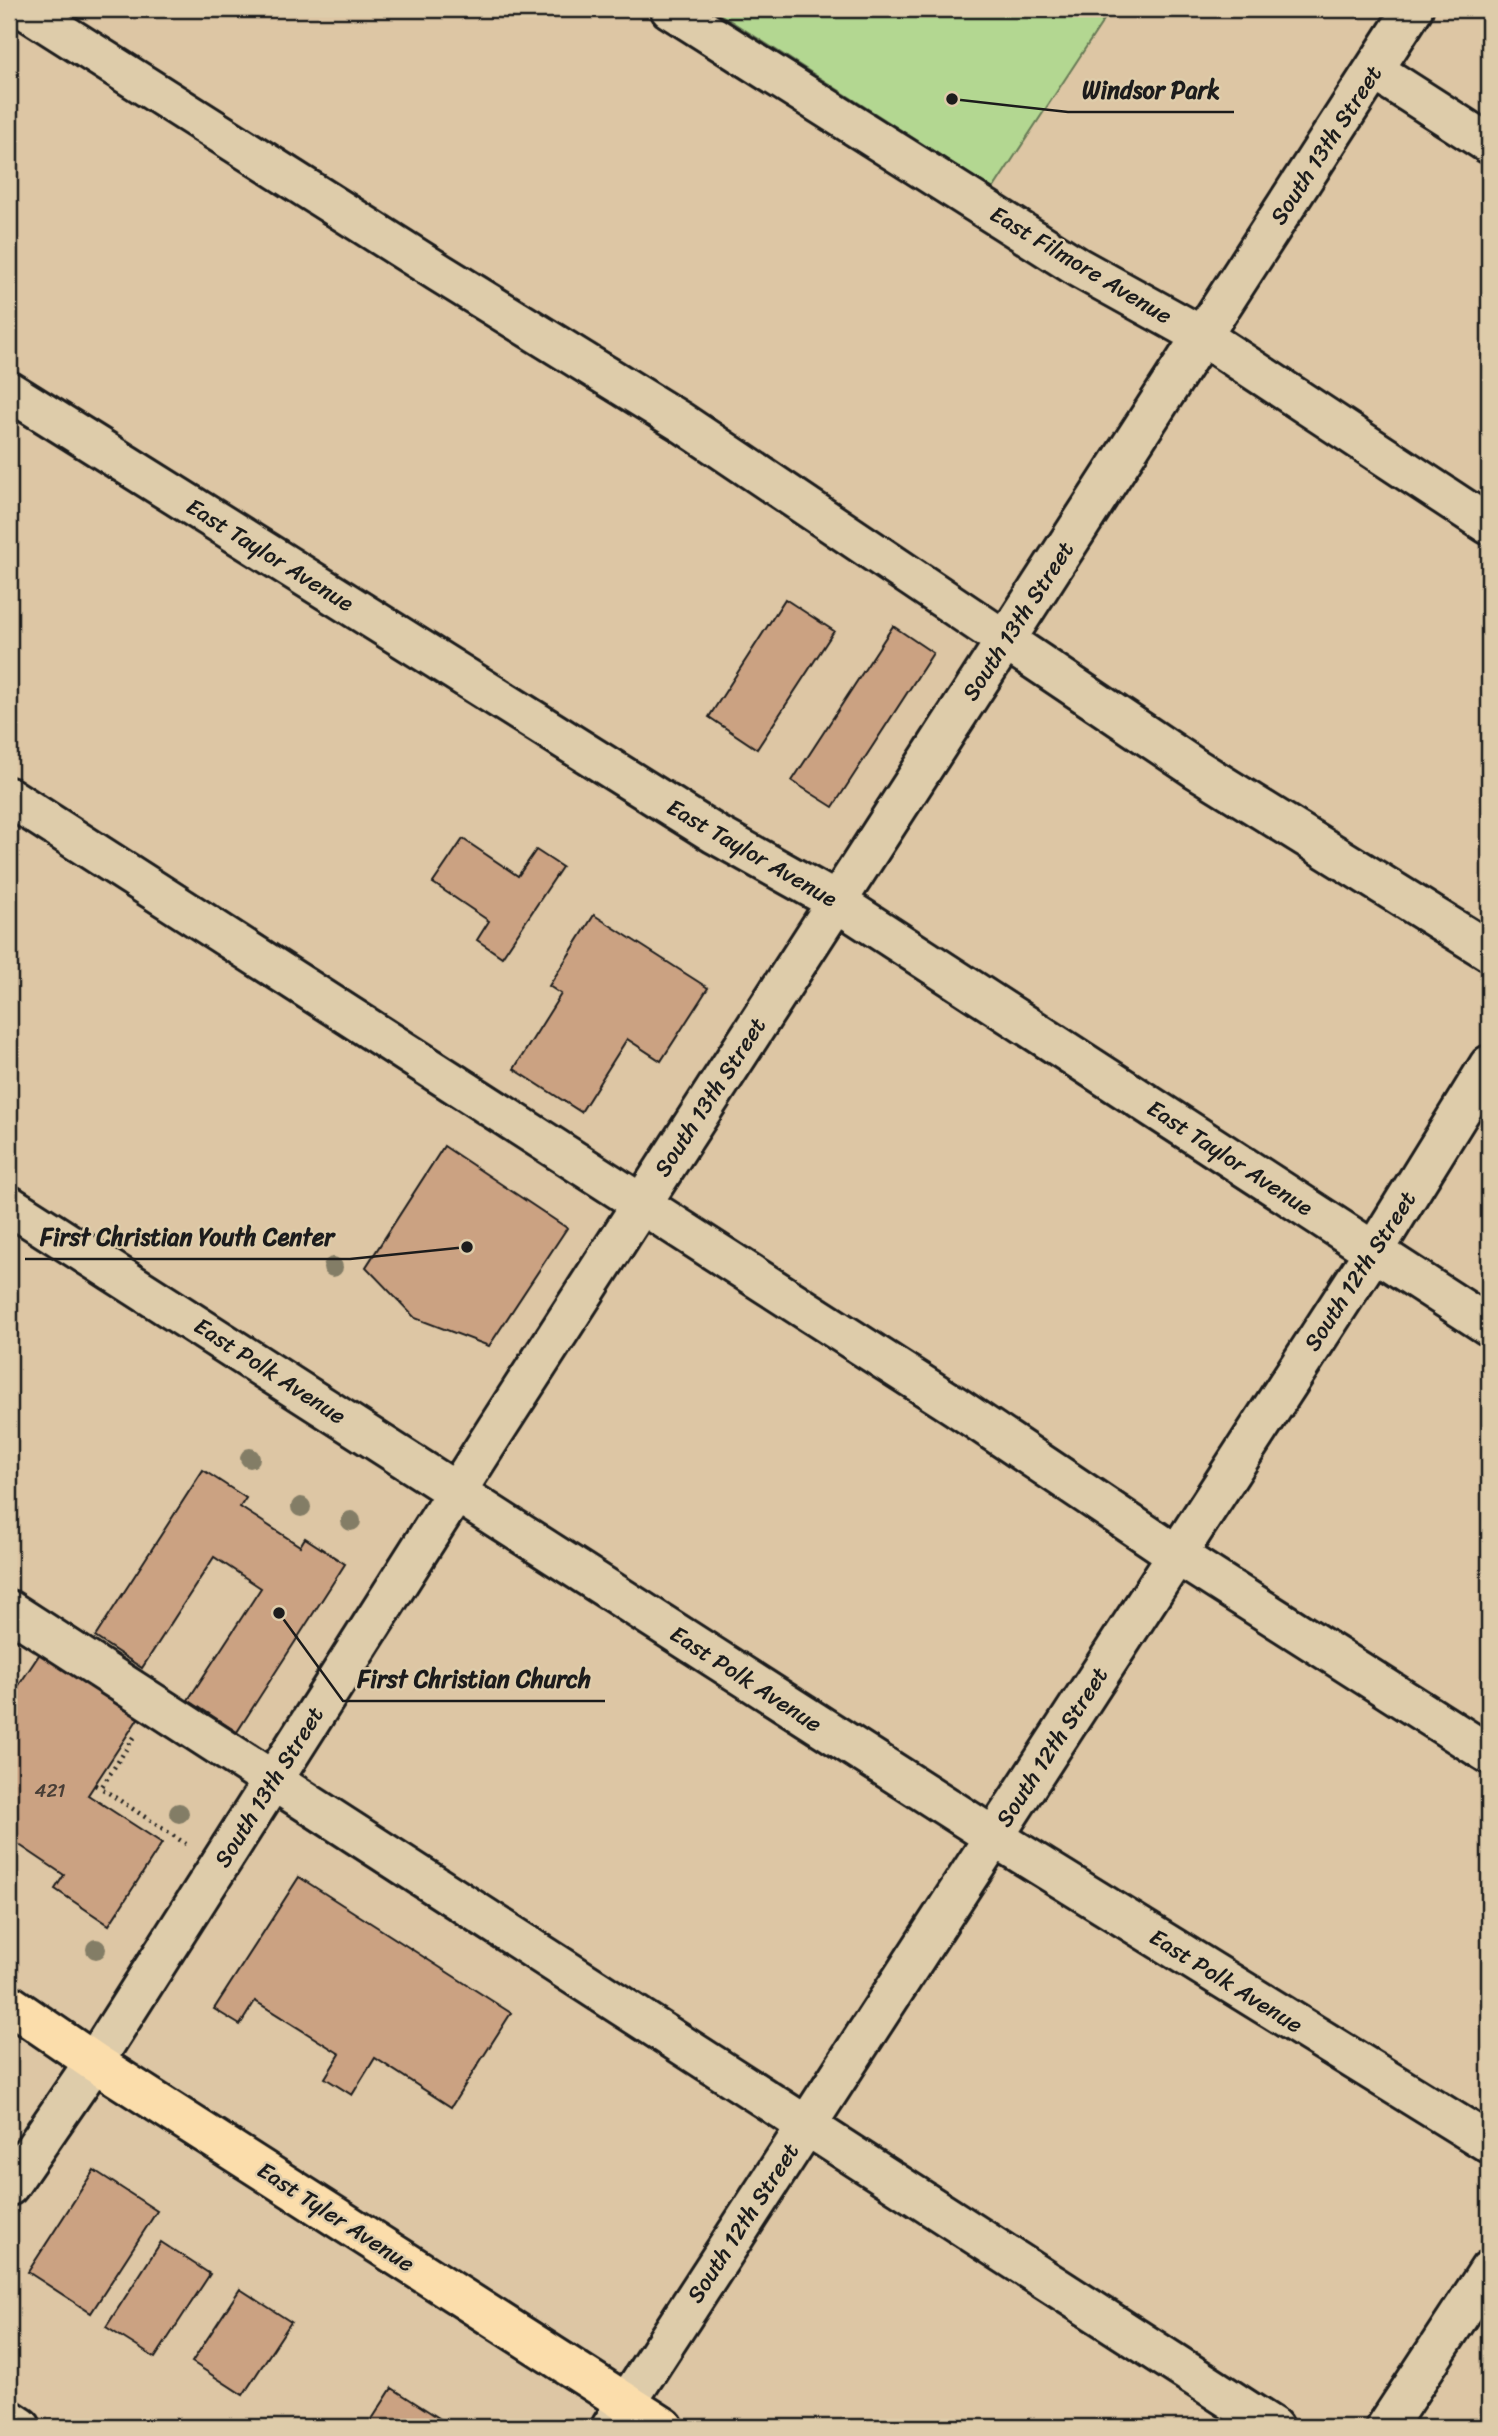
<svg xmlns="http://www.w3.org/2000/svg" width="1498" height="2436" font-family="Sriracha,sans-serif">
	<rect width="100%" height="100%" fill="#ddc6a4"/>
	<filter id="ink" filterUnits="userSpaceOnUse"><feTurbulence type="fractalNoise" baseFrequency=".0143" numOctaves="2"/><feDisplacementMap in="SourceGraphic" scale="14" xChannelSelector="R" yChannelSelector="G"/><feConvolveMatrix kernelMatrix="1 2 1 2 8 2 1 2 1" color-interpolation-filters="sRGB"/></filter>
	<g filter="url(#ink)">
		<path fill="#b3d791" stroke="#687a56" stroke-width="2" d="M712,9h399l-118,180z"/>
		<path fill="#cba282" stroke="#1c1c1c" stroke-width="2" d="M785,599l49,32 -77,118 -48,-32z
			M893,626l40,27 -100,154 -41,-26z
			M463,839l55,37 18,-26 26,17 -60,90 -25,-17 12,-19 -56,-38z
			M594,915l114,73 -47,73 -34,-22 -46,73 -67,-43 47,-75 -12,-8z
			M444,1146l123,82 -78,118 -74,-28 -49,-51z
			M203,1470l43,28 -6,9 60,39 5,-8 40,26 -108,168 -49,-32 73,-112 -47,-31 -72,111 -47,-31z
			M41,1652l98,65 -51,78 74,48 -53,82 -54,-36 9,-14 -55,-37v-138z
			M299,1877l212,136 -60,94 -76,-49 -23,37 -27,-17 15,-24 -85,-53 -15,24 -26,-16z
			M94,2170l63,41 -66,102 -63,-41z
			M161,2242l49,32 -55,84 -49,-31z
			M240,2289l51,33 -48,73 -51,-33z
			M392,2388l61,39h-86z"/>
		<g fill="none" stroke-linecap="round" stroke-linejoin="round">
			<defs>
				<path id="minor" d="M24,9l416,264 241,149 514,346 294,183
					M670,9l409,259 123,68 287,189
					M1374,70l115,74
					M9,391l706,443 120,67 654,425
					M9,797l948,610 220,148 312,199
					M9,1205l985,632 495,306
					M9,1610l1264,817
					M9,2186l85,-124 401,-631 918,-1422
					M9,2419l12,8
					M611,2427l763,-1176 115,-186
					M1386,2427l103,-157"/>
				<path id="major" d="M9,2004l85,58 570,365"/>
			</defs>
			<use href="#minor" stroke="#1c1c1c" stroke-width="44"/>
			<use href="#major" stroke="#1c1c1c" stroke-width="44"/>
			<path stroke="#1c1c1c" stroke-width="4.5" stroke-dasharray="2 5" stroke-linecap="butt" d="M134,1737l-33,51 85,56
				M95,1785l6,3"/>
			<use href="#minor" stroke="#deccaa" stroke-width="38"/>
			<use href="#major" stroke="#fbddab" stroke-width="38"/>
		</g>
		<g fill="#837d66">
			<circle cx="333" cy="1267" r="10"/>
			<circle cx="250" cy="1458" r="10"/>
			<circle cx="301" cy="1507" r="10"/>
			<circle cx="351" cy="1521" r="10"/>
			<circle cx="179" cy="1813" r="10"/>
			<circle cx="96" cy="1949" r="10"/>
		</g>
	</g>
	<g text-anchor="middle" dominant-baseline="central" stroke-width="5" stroke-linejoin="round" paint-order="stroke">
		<g font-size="19" fill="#483e36">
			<text x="50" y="1790">421</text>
		</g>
		<g font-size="23" fill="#1c1c1c" stroke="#deccaa">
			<text transform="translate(1326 145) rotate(-57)">South 13th Street</text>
			<text transform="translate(1081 265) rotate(31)">East Filmore Avenue</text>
			<text transform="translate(270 555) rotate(32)">East Taylor Avenue</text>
			<text transform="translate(1018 621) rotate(-57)">South 13th Street</text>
			<text transform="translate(752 853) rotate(30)">East Taylor Avenue</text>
			<text transform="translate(710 1097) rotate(-57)">South 13th Street</text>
			<text transform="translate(1230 1158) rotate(33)">East Taylor Avenue</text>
			<text transform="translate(1360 1271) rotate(-57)">South 12th Street</text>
			<text transform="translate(270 1371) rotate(33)">East Polk Avenue</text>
			<text transform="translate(746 1679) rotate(33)">East Polk Avenue</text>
			<text transform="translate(1052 1747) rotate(-57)">South 12th Street</text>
			<text transform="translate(269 1787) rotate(-58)">South 13th Street</text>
			<text transform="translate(1226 1981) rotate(32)">East Polk Avenue</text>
			<text transform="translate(336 2217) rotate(33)">East Tyler Avenue</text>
			<text transform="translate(743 2223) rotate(-57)">South 12th Street</text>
		</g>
	</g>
	<path fill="none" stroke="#1c1c1c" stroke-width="2.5" d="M952 99L1068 112H1234M467 1247L350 1259H25M279 1613L343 1701H605"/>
	<g fill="#1c1c1c" stroke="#deccaa" stroke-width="2.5">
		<circle cx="952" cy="99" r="7"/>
		<circle cx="467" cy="1247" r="7"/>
		<circle cx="279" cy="1613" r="7"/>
	</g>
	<g font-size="24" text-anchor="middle" font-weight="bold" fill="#1c1c1c" stroke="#deccaa" stroke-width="5" stroke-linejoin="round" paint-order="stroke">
		<text x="1151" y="98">Windsor Park</text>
		<text x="187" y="1245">First Christian Youth Center</text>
		<text x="474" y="1687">First Christian Church</text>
	</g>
	<rect width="1498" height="2436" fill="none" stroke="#deccaa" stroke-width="35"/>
	<rect x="18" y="18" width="1463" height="2401" fill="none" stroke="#1c1c1c" stroke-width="2.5" filter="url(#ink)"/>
</svg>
